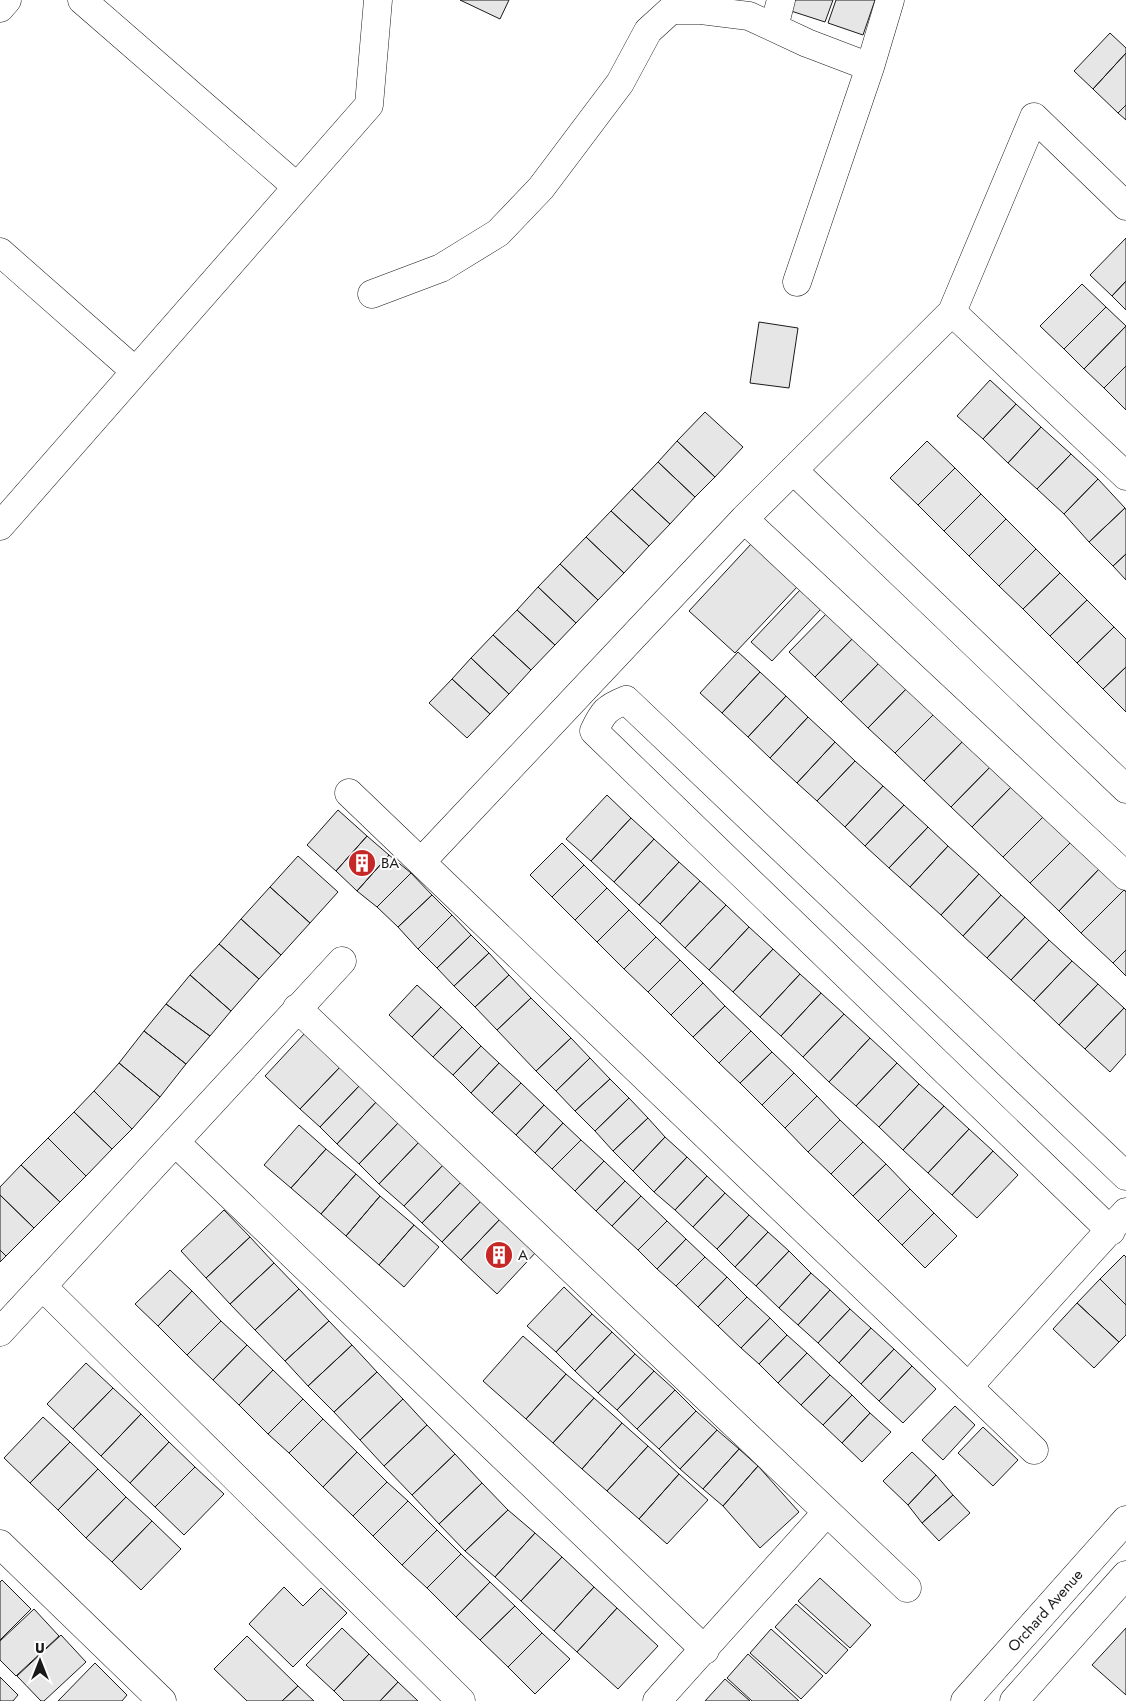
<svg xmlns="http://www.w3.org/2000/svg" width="1126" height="1701" font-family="Jost,sans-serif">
	<rect width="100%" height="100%" fill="#fff"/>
	<path fill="#e6e6e6" stroke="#1a1a1a" d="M460,0h49l-9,19z
		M795,0h38l-8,22 -34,-11z
		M836,0h39l-12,35 -35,-12z
		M1110,33l16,15v5l-33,36 -19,-18z
		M1126,53v52l-8,8 -25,-24z
		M1126,105v15l-8,-7z
		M1126,238v43l-14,15 -22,-21z
		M1126,281v29l-14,-14z
		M1082,284l24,23 -42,42 -24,-23z
		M1106,307l20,19 -42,43 -20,-20z
		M759,322l39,6 -9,60 -39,-5z
		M1126,326v40l-22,22 -20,-19z
		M1126,366v44l-22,-22z
		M990,380l26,24 -33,35 -26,-23z
		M1016,404l25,23 -33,36 -25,-24z
		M705,412l38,35 -28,30 -38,-36z
		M1041,427l30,27 -34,35 -29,-26z
		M677,441l38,36 -20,20 -37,-35z
		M927,441l28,27 -37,37 -28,-27z
		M1071,454l27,25 -34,35 -27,-25z
		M658,462l37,35 -25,27 -38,-35z
		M955,468l26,26 -37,37 -26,-26z
		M1098,479l27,29 -36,34 -25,-28z
		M632,489l38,35 -21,22 -38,-35z
		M981,494l25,25 -37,37 -25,-25z
		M1125,508l1,2v44l-13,12 -24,-24z
		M611,511l38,35 -25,27 -38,-36z
		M1006,519l30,30 -37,37 -30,-30z
		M586,537l38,36 -26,27 -38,-36z
		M752,543l46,43 -63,67 -46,-42z
		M1036,549l24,24 -37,36 -24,-23z
		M1126,554v26l-13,-14z
		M560,564l38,36 -22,23 -38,-36z
		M1060,573l27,27 -37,36 -27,-27z
		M538,587l38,36 -21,22 -38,-35z
		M800,590l21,19 -49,52 -21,-19z
		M1087,600l27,27 -37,36 -27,-27z
		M831,609l26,25 -42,43 -26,-25z
		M517,610l38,35 -24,25 -38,-35z
		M1114,627l12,12v28l-23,22 -26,-26z
		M857,634l26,25 -42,43 -26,-25z
		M493,635l38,35 -22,24 -38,-36z
		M738,652l22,20 -38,41 -22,-20z
		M471,658l38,36 -19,20 -38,-35z
		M883,659l27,26 -42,43 -27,-26z
		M1126,667v45l-23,-23z
		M760,672l26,24 -38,41 -26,-24z
		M452,679l38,35 -23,24 -38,-35z
		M910,685l27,26 -42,42 -27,-25z
		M786,696l22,21 -38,41 -22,-21z
		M937,711l29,27 -42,43 -29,-28z
		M808,717l27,25 -38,41 -27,-25z
		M966,738l27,26 -42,43 -27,-26z
		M835,742l20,19 -38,40 -20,-18z
		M855,761l28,25 -38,41 -28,-26z
		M993,764l20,21 -41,42 -21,-20z
		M1013,785l32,30 -42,42 -31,-30z
		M883,786l21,19 -39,41 -20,-19z
		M607,795l24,23 -40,43 -25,-22z
		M904,805l24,22 -39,41 -24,-22z
		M338,810l29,26 -31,35 -29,-26z
		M1045,815l27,26 -42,42 -27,-26z
		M631,818l23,21 -40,43 -23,-21z
		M928,827l20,19 -38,41 -21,-19z
		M367,836l22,19 -32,36 -21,-20z
		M654,839l25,23 -40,43 -25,-23z
		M1072,841l28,27 -41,43 -29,-28z
		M562,843l22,22 -32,32 -22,-22z
		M948,846l31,28 -38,41 -31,-28z
		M389,855l22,18 -34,34 -20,-16z
		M298,856l40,36 -28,31 -40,-36z
		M679,862l21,19 -40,43 -21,-19z
		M584,865l23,23 -32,32 -23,-23z
		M1100,868l24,22 -43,43 -22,-22z
		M411,873l21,22 -34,32 -21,-20z
		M979,874l22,21 -38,41 -22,-21z
		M700,881l26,24 -41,43 -25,-24z
		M270,887l40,36 -29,32 -40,-36z
		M607,888l22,22 -32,32 -22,-22z
		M1124,890l2,2v58l-13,13 -32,-30z
		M432,895l20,20 -34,34 -20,-22z
		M1001,895l24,22 -38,41 -24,-22z
		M726,905l23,22 -40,43 -24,-22z
		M629,910l27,27 -32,32 -27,-27z
		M452,915l19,20 -34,33 -19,-19z
		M1025,917l24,23 -38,40 -24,-22z
		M241,919l40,36 -22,24 -40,-35z
		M749,927l24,22 -40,43 -24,-22z
		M471,935l18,18 -35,33 -17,-18z
		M656,937l24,23 -32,32 -24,-23z
		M1049,940l23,21 -38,40 -23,-21z
		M219,944l40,35 -28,32 -41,-36z
		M773,949l27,25 -40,43 -27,-25z
		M1126,950v26l-13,-13z
		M489,953l20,22 -34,32 -21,-21z
		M680,960l23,23 -32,32 -23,-23z
		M1072,961l26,23 -39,41 -25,-24z
		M800,974l21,19 -40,43 -21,-19z
		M190,975l41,36 -21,25 -44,-32z
		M509,975l22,23 -34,32 -22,-23z
		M703,983l22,23 -32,31 -22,-22z
		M1098,984l26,24 -39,41 -26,-24z
		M417,985l24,22 -29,30 -23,-22z
		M821,993l23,21 -41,43 -22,-21z
		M531,998l40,40 -35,33 -39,-41z
		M166,1004l44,32 -24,28 -42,-33z
		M725,1006l26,25 -32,32 -26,-26z
		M441,1007l21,20 -29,30 -21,-20z
		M1124,1008l2,2v44l-16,18 -25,-23z
		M844,1014l26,24 -41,44 -26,-25z
		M462,1027l19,19 -28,29 -20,-18z
		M144,1031l42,33 -26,33 -41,-34z
		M751,1031l21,21 -32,31 -21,-20z
		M305,1033l35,34 -40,42 -35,-33z
		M571,1038l19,20 -34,33 -20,-20z
		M870,1038l27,25 -41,43 -27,-24z
		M481,1046l18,17 -28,30 -18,-18z
		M772,1052l22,21 -32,32 -22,-22z
		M590,1058l20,21 -35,32 -19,-20z
		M119,1063l41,34 -28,32 -38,-38z
		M499,1063l22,20 -29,30 -21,-20z
		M897,1063l22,21 -40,43 -23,-21z
		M340,1067l20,18 -40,42 -20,-18z
		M794,1073l23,23 -32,32 -23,-23z
		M610,1079l19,19 -34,33 -20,-20z
		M521,1083l23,22 -28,30 -24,-22z
		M919,1084l25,22 -41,44 -24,-23z
		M360,1085l17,16 -40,43 -17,-17z
		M94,1091l38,38 -20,20 -38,-37z
		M817,1096l23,24 -32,32 -23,-24z
		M629,1098l19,20 -35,33 -18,-20z
		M377,1101l22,21 -40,42 -22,-20z
		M544,1105l19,18 -28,30 -19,-18z
		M944,1106l25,23 -41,44 -25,-23z
		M74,1112l38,37 -26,27 -38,-38z
		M648,1118l17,19 -32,34 -20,-20z
		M840,1120l23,22 -32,32 -23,-22z
		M399,1122l21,19 -41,43 -20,-20z
		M563,1123l18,17 -29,29 -17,-16z
		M299,1125l27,24 -35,39 -27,-23z
		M969,1129l24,22 -41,44 -24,-22z
		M665,1137l22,20 -33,35 -21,-21z
		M48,1138l38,38 -26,26 -39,-37z
		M581,1140l23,21 -29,30 -23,-22z
		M420,1141l24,23 -40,42 -25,-22z
		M863,1142l23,22 -33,32 -22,-22z
		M326,1149l30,25 -35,40 -30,-26z
		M993,1151l25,24 -41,43 -25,-23z
		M687,1157l20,19 -32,34 -21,-18z
		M604,1161l21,20 -29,30 -21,-20z
		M444,1164l18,17 -40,42 -18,-17z
		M886,1164l24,25 -32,32 -25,-25z
		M21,1165l39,37 -26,26 -34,-33v-8z
		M356,1174l24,22 -34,40 -25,-22z
		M707,1176l18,17 -32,34 -18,-17z
		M462,1181l20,19 -40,42 -20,-19z
		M625,1181l16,15 -29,30 -16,-15z
		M910,1189l24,24 -32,32 -24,-24z
		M725,1193l24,22 -32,34 -24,-22z
		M0,1195l34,33 -28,28 -6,-6z
		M380,1196l34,29 -35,40 -33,-29z
		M641,1196l26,25 -29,29 -26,-24z
		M482,1200l19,18 -40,42 -19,-18z
		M224,1210l26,27 -44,41 -25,-27z
		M934,1213l23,23 -32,32 -23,-23z
		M749,1215l19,17 -33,35 -18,-18z
		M501,1218l36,33 -40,43 -36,-34z
		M667,1221l19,18 -29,30 -19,-19z
		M414,1225l25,22 -35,40 -25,-22z
		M768,1232l21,19 -33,35 -21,-19z
		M250,1237l24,26 -44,41 -24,-26z
		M686,1239l19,18 -29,29 -19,-17z
		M0,1250l6,6 -6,6z
		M789,1251l22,22 -32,35 -23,-22z
		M1124,1255l2,2v48l-26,-26z
		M705,1257l22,20 -29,30 -22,-21z
		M274,1263l25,26 -44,41 -25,-26z
		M170,1270l22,21 -34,35 -23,-22z
		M811,1273l19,17 -32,35 -19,-17z
		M727,1277l20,20 -29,29 -20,-19z
		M1100,1279l26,26v30l-7,7 -42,-39z
		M564,1287l28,27 -36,38 -29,-26z
		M299,1289l30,32 -44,40 -30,-31z
		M830,1290l20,19 -32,34 -20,-18z
		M192,1291l29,30 -34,34 -29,-29z
		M747,1297l23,21 -29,30 -23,-22z
		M1077,1303l42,39 -25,26 -41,-39z
		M850,1309l21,19 -32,35 -21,-20z
		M592,1314l20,18 -37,39 -19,-19z
		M770,1318l17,17 -28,29 -18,-16z
		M221,1321l26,24 -34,35 -26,-25z
		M329,1321l23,24 -44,41 -23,-25z
		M871,1328l23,21 -33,35 -22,-21z
		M612,1332l23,22 -37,39 -23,-22z
		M787,1335l20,18 -29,30 -19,-19z
		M523,1336l43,38 -40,45 -43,-38z
		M247,1345l26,25 -34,35 -26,-25z
		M352,1345l25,27 -43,40 -26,-26z
		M894,1349l18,17 -33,35 -18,-17z
		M807,1353l23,22 -29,30 -23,-22z
		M635,1354l19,17 -37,39 -19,-17z
		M86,1363l27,25 -40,41 -26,-25z
		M912,1366l24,23 -33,34 -24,-22z
		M273,1370l30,29 -35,35 -29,-29z
		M654,1371l21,19 -38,39 -20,-19z
		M377,1372l26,27 -43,41 -26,-28z
		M566,1374l28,24 -41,45 -27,-24z
		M830,1375l22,20 -29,30 -22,-20z
		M113,1388l28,26 -40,42 -28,-27z
		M675,1390l21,21 -37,38 -22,-20z
		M852,1395l18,18 -28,30 -19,-18z
		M594,1398l28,25 -40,46 -29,-26z
		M303,1399l20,20 -34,34 -21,-19z
		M403,1399l24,26 -43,41 -24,-26z
		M955,1406l20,19 -32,35 -21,-20z
		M696,1411l21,19 -37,39 -21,-20z
		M870,1413l21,19 -29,30 -20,-19z
		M141,1414l28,28 -39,41 -29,-27z
		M43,1417l27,25 -40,41 -26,-25z
		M323,1419l34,33 -34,35 -34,-34z
		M622,1423l26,23 -41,45 -25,-22z
		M427,1425l28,29 -43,41 -28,-29z
		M983,1427l35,33 -25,26 -35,-33z
		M717,1430l22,19 -36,40 -23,-20z
		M70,1442l28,27 -40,41 -28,-27z
		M169,1442l26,25 -40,40 -25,-24z
		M648,1446l31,28 -40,45 -32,-28z
		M739,1449l19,17 -35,40 -20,-17z
		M357,1452l30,30 -34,34 -30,-29z
		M912,1452l24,23 -28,30 -25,-24z
		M455,1454l27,29 -43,41 -27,-29z
		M758,1466l41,46 -39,36 -37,-42z
		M195,1467l29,27 -40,41 -29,-28z
		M98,1469l28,28 -40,41 -28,-28z
		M679,1474l29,26 -41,44 -28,-25z
		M936,1475l17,20 -31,28 -14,-18z
		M387,1482l21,19 -35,35 -20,-20z
		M482,1483l26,27 -43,41 -26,-27z
		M953,1495l17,18 -31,28 -17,-18z
		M126,1497l26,24 -40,41 -26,-24z
		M408,1501l29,29 -35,35 -29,-29z
		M508,1510l27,23 -40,44 -30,-26z
		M152,1521l29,28 -40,41 -29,-28z
		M437,1530l24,24 -34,34 -25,-23z
		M535,1533l27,24 -41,44 -26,-24z
		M461,1554l29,28 -34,35 -29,-29z
		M562,1557l32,30 -40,44 -33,-30z
		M820,1578l51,47 -21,23 -52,-47z
		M2,1580l29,29 -31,31v-58z
		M490,1582l25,24 -35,34 -24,-23z
		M284,1587l19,19 18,-18 26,25 -54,54 -44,-43z
		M594,1587l23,21 -40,44 -23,-21z
		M796,1604l52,46 -22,24 -51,-47z
		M515,1606l27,27 -34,34 -28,-27z
		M617,1608l41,38 -40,43 -41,-37z
		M34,1609l25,27 -43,40 -16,-16v-19z
		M342,1628l27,26 -35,37 -28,-26z
		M1126,1628v67l-34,-30z
		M771,1629l52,47 -22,23 -51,-46z
		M542,1633l28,26 -35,35 -27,-27z
		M61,1635l25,27 -42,39h-3l-24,-25z
		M247,1636l51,50 -16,15h-35l-33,-32z
		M369,1654l29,28 -18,19h-36l-10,-10z
		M748,1654l51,47h-47l-25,-23z
		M95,1663l32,32 -5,6h-64z
		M0,1677l18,18 -5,6h-13z
		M725,1679l25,22h-45z
		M398,1682l20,19h-38z
		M298,1686l16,15h-32z"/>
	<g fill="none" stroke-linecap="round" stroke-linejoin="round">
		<defs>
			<path id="street" d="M82,0l215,187
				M0,8l7,-8
				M774,27l7,-27
				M0,252l135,119
				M797,282l73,-215 20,-67
				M372,294l69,-26 57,-35 43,-45 79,-105 28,-52 23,-21h30l48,6 58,27 63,24
				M952,312l174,164
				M793,470l333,319
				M744,519l382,357
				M0,526l369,-421 9,-105
				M349,793l685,657
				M421,862l323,-343 208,-207 82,-195 92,89
				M297,1008l610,580
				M175,1142l530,508
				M1111,1231l-517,-500c9,-19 12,-23 32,-31l500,476
				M42,1286l419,415
				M0,1332l342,-371
				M968,1387l158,-175
				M0,1544l162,157
				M657,1701l170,-189"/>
			<g id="secondary">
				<path id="s1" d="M965,1701l161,-181"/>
				<path d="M1014,1701l112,-126"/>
			</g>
		</defs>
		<use href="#street" stroke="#1a1a1a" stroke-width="29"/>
		<use href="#secondary" stroke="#1a1a1a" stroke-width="29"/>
		<use href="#street" stroke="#fff" stroke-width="28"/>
		<use href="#secondary" stroke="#fff" stroke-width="28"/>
	</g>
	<defs>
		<symbol id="building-disc" viewBox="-11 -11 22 22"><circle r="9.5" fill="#c62828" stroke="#fff"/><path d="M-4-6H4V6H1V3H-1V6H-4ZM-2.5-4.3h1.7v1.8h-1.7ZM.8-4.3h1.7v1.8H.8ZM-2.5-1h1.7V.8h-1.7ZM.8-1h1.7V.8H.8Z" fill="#fff"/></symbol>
	</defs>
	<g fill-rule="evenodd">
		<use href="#building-disc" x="346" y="847" width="32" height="32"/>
		<use href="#building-disc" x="483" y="1239" width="32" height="32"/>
	</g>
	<g text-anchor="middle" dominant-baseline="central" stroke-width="4" stroke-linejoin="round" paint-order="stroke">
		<g font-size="15" fill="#1a1a1a" stroke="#fff" text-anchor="start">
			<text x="381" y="863">BA</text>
			<text x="518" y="1255">A</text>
		</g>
		<g font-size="15" fill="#1a1a1a" stroke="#fff">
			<text stroke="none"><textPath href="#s1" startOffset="121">Orchard Avenue</textPath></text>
		</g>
	</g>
	<g transform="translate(40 1661)" stroke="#ffffff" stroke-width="4" paint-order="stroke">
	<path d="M0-4L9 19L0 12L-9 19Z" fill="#1a1a1a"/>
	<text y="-8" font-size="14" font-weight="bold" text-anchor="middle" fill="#1a1a1a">U</text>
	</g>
</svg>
